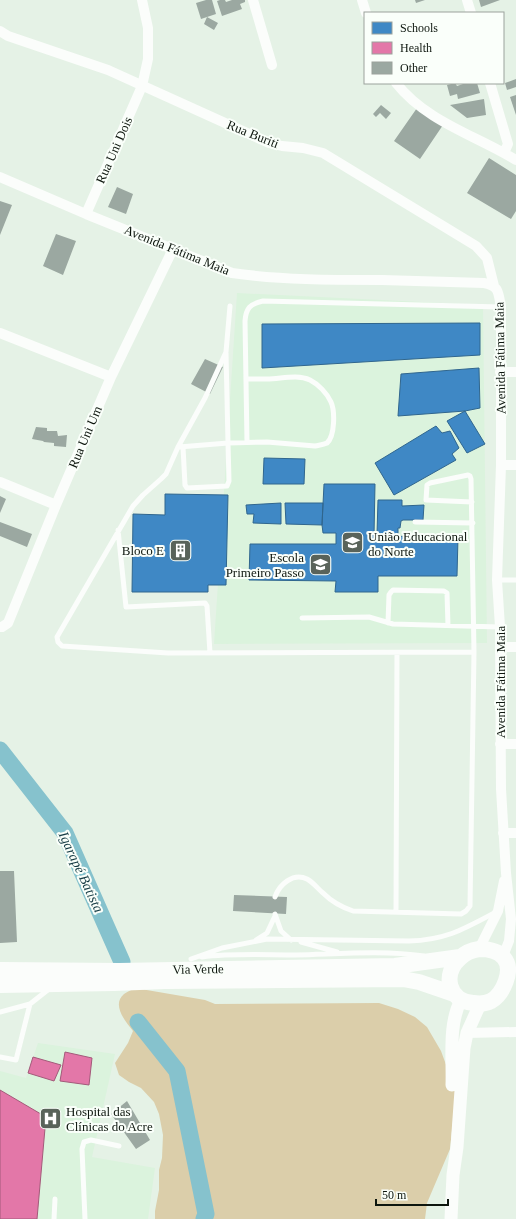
<svg xmlns="http://www.w3.org/2000/svg" width="516" height="1219" font-family="'Times New Roman',serif">
	<rect width="100%" height="100%" fill="#e5f2e6"/>
	<path fill="#dbf3dd" d="M237,293l246,12 4,338 -273,1z
		M38,1043l77,11 -23,103 63,11 -7,51h-148v-148l26,7z"/>
	<path fill="#dbceaa" d="M135,988l70,12 10,4 164,-1 19,6 17,8 12,10 14,24 15,41 -6,57 -23,54 -2,16h-270v-8l4,-21v-20l3,-12 1,-23 -4,-21 -5,-12 -13,-14 -12,-6 -10,-7 -4,-12 13,-20 5,-12c-7,-9 -22,-26 -9,-37 3,-2 7,-4 11,-6z"/>
	<path fill="#3f88c5" stroke="#30668e" d="M480,323v32l-218,13v-44z
		M479,368l1,40 -15,3 -67,5 3,-42z
		M465,411l20,33 -18,9 -20,-32z
		M436,426l6,7 8,-2 9,17 -7,6 4,6 -62,35 -19,-32z
		M264,458l41,1 -1,25h-41z
		M324,484h51l-1,52 84,1 -1,39h-79v16h-43l1,-11 -87,-1 1,-36h86v-11h-13l-1,-8z
		M165,494l63,1 -2,90h-18v7h-76l1,-78 32,1z
		M378,500h24v6l22,-1 -1,15h-20l-2,1 -1,7h-2v7l-21,-1z
		M281,503v21l-28,-1 1,-9h-7l-1,-9z
		M285,503h38l-1,22 -36,-1z"/>
	<path fill="#e377a8" stroke="#a35a7a" d="M65,1052l27,6 -3,27 -29,-4z
		M33,1057l28,8 -7,16 -26,-8z
		M0,1090l46,27 -9,102h-37z"/>
	<g fill="none" stroke-linecap="round" stroke-linejoin="round">
		<path stroke="#86c2cd" stroke-width="17" d="M0,750l65,83 57,129
			M138,1022l39,49 29,143 -2,5"/>
	</g>
	<path fill="#9ba8a1" d="M206,0h6l4,14 -9,3 11,6 -4,7 -10,-6 3,-7 -6,2 -5,-16z
		M220,0h5l1,2 6,-2h13v2l-5,2 2,5 -20,7 -5,-15z
		M415,0h10l-9,3z
		M479,0h21l-19,7z
		M516,79v8l-9,3 -2,-7z
		M455,83l2,3 9,-3h11l3,10 -22,6 -1,-5 -7,2 -3,-11z
		M516,95v20l-6,-18z
		M484,99l2,16 -19,3 -17,-13z
		M381,105l10,8 -5,6 -6,-6 -4,4 -3,-3z
		M417,108l26,17 -23,34 -26,-18z
		M489,158l27,17v36l-5,8 -44,-26z
		M117,187l16,7 -7,20 -18,-7z
		M0,201l12,4 -12,30z
		M56,234l20,7 -13,34 -20,-9z
		M205,359l18,8 -13,27 -19,-10z
		M36,427l11,1v3h10l1,5 9,-1 -1,12 -12,-1v-3l-10,-1 -1,-1 -11,-2z
		M0,496l6,3 -6,14z
		M0,522l32,12 -5,13 -27,-11z
		M0,871h14l3,71 -17,1z
		M234,895l53,2 -1,17 -53,-3z
		M127,1101l23,39 -14,9 -25,-35z"/>
	<g fill="none" stroke-linecap="round" stroke-linejoin="round">
		<path stroke="#fbfdfb" stroke-width="5" d="M230,306l-4,46 -21,46 -27,49 -12,27 -5,5 -18,16 -10,11 -76,131 1,5 4,4 106,7 306,-1
			M247,442l-2,-121c1,-13 5,-17 18,-20l238,6
			M179,447l49,-4 -2,-90
			M183,447l2,38 2,3 40,-2 2,-5 -1,-38 39,-1 48,4c4,-1 8,-1 12,-3 8,-7 8,-32 4,-41 -4,-9 -13,-18 -21,-22 -13,-6 -29,-1 -43,-1 -7,0 -14,0 -21,0
			M415,522l58,1
			M118,530l8,77 79,-4 2,3 3,47
			M497,580h19
			M302,618l67,-1 24,7 107,3
			M388,623l1,-28 2,-3 2,-2 51,1 3,2 1,33
			M275,897c4,-12 18,-25 32,-18 6,3 11,10 16,14 9,9 18,14 30,18l108,3 5,-3 4,-5 4,-254 -3,-173 -1,-3 -2,-1 -38,8 -3,2 -1,15 46,2
			M396,912l1,-259
			M275,914l6,17 10,9
			M256,940l11,-7 8,-17
			M301,942l36,10
			M202,957c31,-4 63,-2 94,-2 43,-1 86,-5 128,1
			M191,959l31,-11 45,-9 142,2c37,-1 55,-12 87,-29
			M0,1012l30,-8 19,-15
			M0,1057l16,3 14,-56
			M54,1219l1,-20
			M85,1219l-3,-70 2,-7 7,-2 28,6"/>
		<path stroke="#fbfdfb" stroke-width="10" d="M253,0l19,65
			M362,0l4,13
			M467,0l4,13
			M0,31l8,5 100,34 161,73 13,3 21,2 20,5 153,93 11,12 7,28
			M396,83c31,39 79,52 120,77
			M490,83l18,61 -4,9
			M0,177l86,37 146,59c49,7 100,7 150,7 34,1 68,2 102,3 16,3 14,10 17,24v158l-4,115 3,47 1,162 5,84 5,46 -2,22 -6,15
			M86,214l56,-128 6,-27v-31l-6,-28
			M0,333l111,44
			M500,372h16
			M501,465h15
			M0,482l56,23
			M0,627h2l6,-4 48,-118 55,-128 62,-128
			M500,647h16
			M500,744h16
			M503,833h13
			M479,949l19,-38 6,-30
			M467,1033l49,-1"/>
		<path stroke="#fbfdfb" stroke-width="13" d="M452,1085c1,-26 -4,-61 9,-85
			M451,1219l2,-44 4,-28 7,-99 3,-15 13,-29"/>
		<path stroke="#fbfdfb" stroke-width="16" d="M479,949c9,0 19,1 25,9 10,12 -1,36 -13,43 -6,3 -12,3 -18,2 -25,-2 -31,-29 -13,-45 5,-5 12,-8 19,-9z
			M0,970l119,1 276,-5 65,-9
			M0,985l114,-2 51,-2 238,-2 16,3 35,12"/>
	</g>
	<defs>
		<symbol id="university-square" viewBox="-11 -11 22 22"><rect x="-9" y="-9" width="18" height="18" rx="4" fill="#59635a" stroke="#fafffa"/><path d="M0-5L7-2L0 1L-7-2ZM-4 1L0 2.5L4 1V4Q0 6-4 4Z" fill="#fff"/></symbol>
		<symbol id="building-square" viewBox="-11 -11 22 22"><rect x="-9" y="-9" width="18" height="18" rx="4" fill="#59635a" stroke="#fafffa"/><path d="M-4-6H4V6H1V3H-1V6H-4ZM-2.5-4.3h1.7v1.8h-1.7ZM.8-4.3h1.7v1.8H.8ZM-2.5-1h1.7V.8h-1.7ZM.8-1h1.7V.8H.8Z" fill="#fff"/></symbol>
		<symbol id="school-square" viewBox="-11 -11 22 22"><rect x="-9" y="-9" width="18" height="18" rx="4" fill="#59635a" stroke="#fafffa"/><path d="M0-5L7-2L0 1L-7-2ZM-4 1L0 2.5L4 1V4Q0 6-4 4Z" fill="#fff"/></symbol>
		<symbol id="hospital-square" viewBox="-11 -11 22 22"><rect x="-9" y="-9" width="18" height="18" rx="4" fill="#59635a" stroke="#fafffa"/><path d="M-5-5h3v3.5h4V-5h3V5h-3V1.5h-4V5h-3Z" fill="#fff"/></symbol>
	</defs>
	<g fill-rule="evenodd">
		<use href="#university-square" x="340" y="530" width="25" height="25"/>
		<use href="#building-square" x="168" y="538" width="25" height="25"/>
		<use href="#school-square" x="308" y="552" width="25" height="25"/>
		<use href="#hospital-square" x="38" y="1106" width="25" height="25"/>
	</g>
	<g text-anchor="middle" dominant-baseline="central" stroke-width="4" stroke-linejoin="round" paint-order="stroke">
		<g font-size="13" fill="#0d160e" stroke="#fafffa">
			<text transform="translate(253 134) rotate(22)">Rua Buriti</text>
			<text transform="translate(114 150) rotate(-66)">Rua Uni Dois</text>
			<text transform="translate(177 250) rotate(22)">Avenida Fátima Maia</text>
			<text transform="translate(500 358) rotate(-91)">Avenida Fátima Maia</text>
			<text transform="translate(85 437) rotate(-67)">Rua Uni Um</text>
			<text transform="translate(500 682) rotate(-90)">Avenida Fátima Maia</text>
			<text transform="translate(198 969) rotate(-1)">Via Verde</text>
		</g>
		<g font-size="13" fill="#0d160e" stroke="#fafffa" text-anchor="start">
			<text x="368" y="536">União Educacional<tspan x="368" dy="15">do Norte</tspan></text>
			<text x="164" y="550" text-anchor="end">Bloco E</text>
			<text x="304" y="557" text-anchor="end">Escola<tspan x="304" dy="15">Primeiro Passo</tspan></text>
			<text x="66" y="1111">Hospital das<tspan x="66" dy="15">Clínicas do Acre</tspan></text>
		</g>
		<g font-size="14" font-style="italic" fill="#143a43" stroke="#fafffa">
			<text transform="translate(81 872) rotate(65)">Igarapé Batista</text>
		</g>
	</g>
	<rect x="364" y="12" width="140" height="72" fill="#fafffa" stroke="#9ba29c"/>
	<rect x="372" y="22" width="20" height="12" fill="#3f88c5" stroke="#9ba29c"/>
	<text x="400" y="32" font-size="12" fill="#0d160e">Schools</text>
	<rect x="372" y="42" width="20" height="12" fill="#e377a8" stroke="#9ba29c"/>
	<text x="400" y="52" font-size="12" fill="#0d160e">Health</text>
	<rect x="372" y="62" width="20" height="12" fill="#9ba8a1" stroke="#9ba29c"/>
	<text x="400" y="72" font-size="12" fill="#0d160e">Other</text>
	<path d="M376 1199v6h72v-6" fill="none" stroke="#0d160e" stroke-width="2"/>
	<text x="382" y="1199" font-size="12" fill="#0d160e" stroke="#fafffa" stroke-width="3" paint-order="stroke">50 m</text>
</svg>
